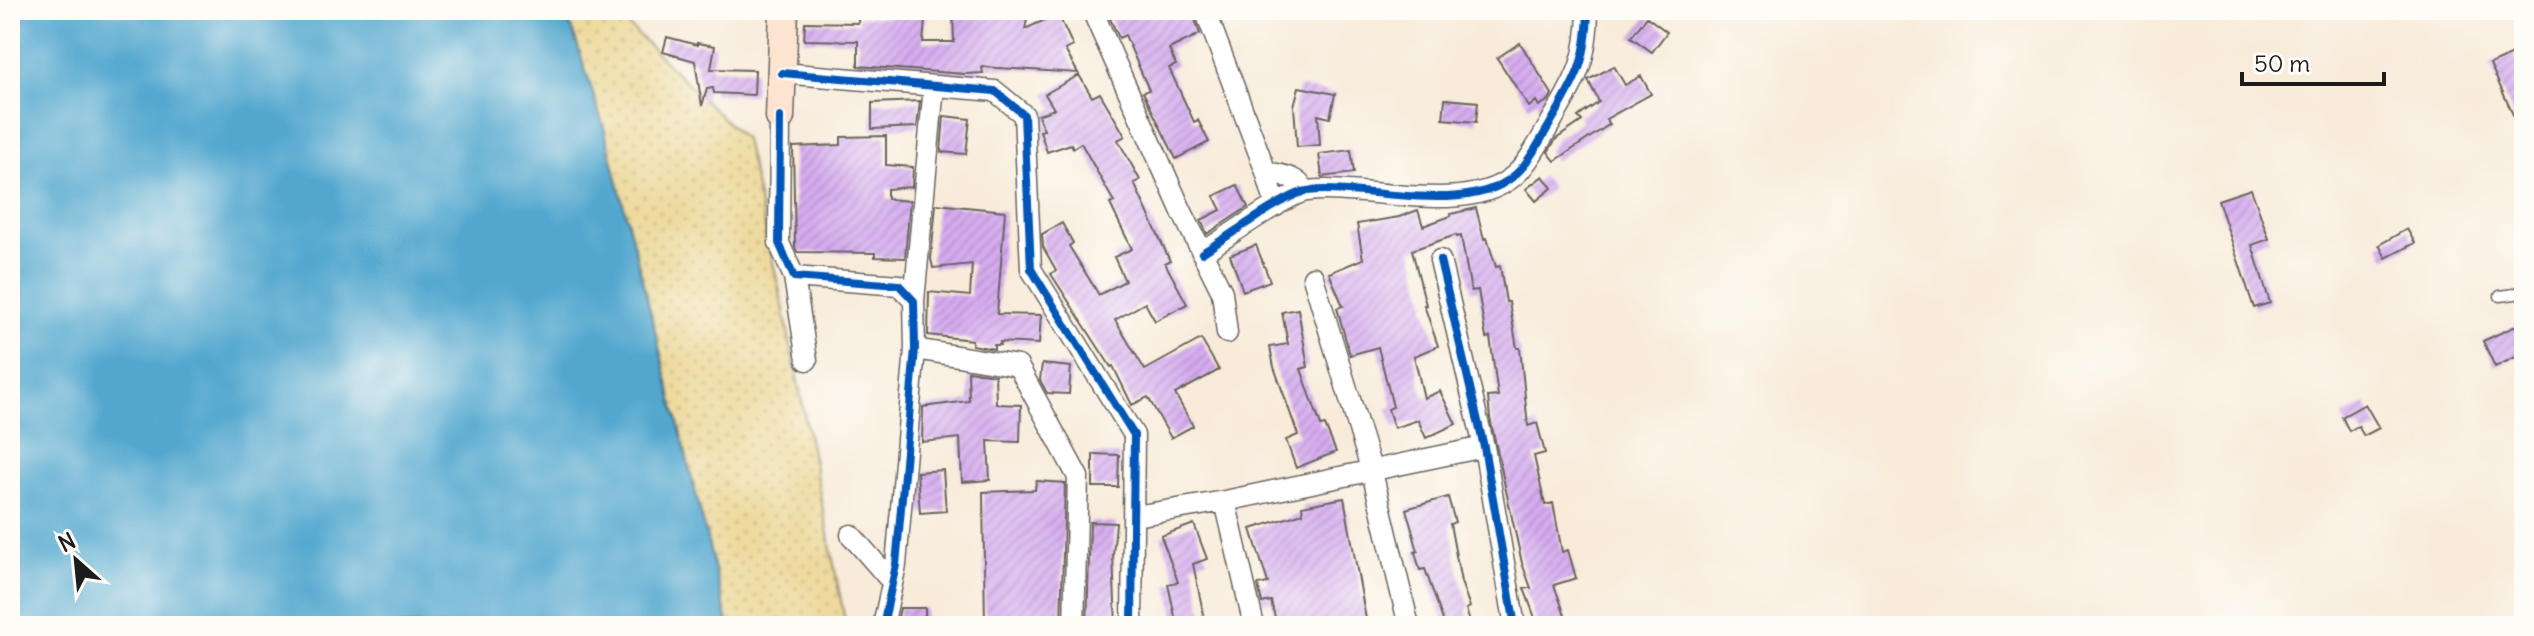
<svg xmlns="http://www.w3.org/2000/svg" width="2534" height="636" font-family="Delius,sans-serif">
	<defs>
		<pattern id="sand-dots" width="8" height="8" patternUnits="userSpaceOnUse" patternTransform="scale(2)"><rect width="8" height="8" fill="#eeda9e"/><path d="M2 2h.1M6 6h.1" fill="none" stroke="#ccba88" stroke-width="1.8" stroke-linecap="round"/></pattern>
		<pattern id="building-hatch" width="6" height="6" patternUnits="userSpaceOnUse" patternTransform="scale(2)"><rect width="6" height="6" fill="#d5abef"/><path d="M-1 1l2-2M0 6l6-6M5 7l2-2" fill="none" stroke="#b693cc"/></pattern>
	</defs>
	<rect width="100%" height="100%" fill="#fdfcf7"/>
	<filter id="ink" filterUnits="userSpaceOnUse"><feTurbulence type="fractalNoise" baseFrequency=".0125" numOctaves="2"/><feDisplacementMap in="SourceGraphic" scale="16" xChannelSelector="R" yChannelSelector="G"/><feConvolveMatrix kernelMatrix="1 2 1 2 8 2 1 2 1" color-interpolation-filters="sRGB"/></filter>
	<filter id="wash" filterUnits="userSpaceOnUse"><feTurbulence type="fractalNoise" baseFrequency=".006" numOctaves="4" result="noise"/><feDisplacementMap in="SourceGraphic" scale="32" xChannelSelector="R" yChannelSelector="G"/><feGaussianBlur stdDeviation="1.8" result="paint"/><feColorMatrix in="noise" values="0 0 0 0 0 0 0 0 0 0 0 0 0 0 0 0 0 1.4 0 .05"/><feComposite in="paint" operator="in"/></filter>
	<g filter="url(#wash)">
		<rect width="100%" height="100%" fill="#f8ebd9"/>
		<path fill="url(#sand-dots)" stroke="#857b5d" stroke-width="2" d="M562,10h51l132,130 38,166 63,320h-117l-124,-495 -32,-100z"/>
		<path fill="#53a7cf" stroke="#386276" stroke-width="2" d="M10,10h552l11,21 32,100 124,495h-719z"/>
		<g id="blocks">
			<path fill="url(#building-hatch)" d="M894,10h32l-3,32h31l-1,-32h76l-4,19 33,-15 15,32 -8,4 13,23 -96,-6 1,6 -18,1 -107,-8v-25l-54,-1 1,-18 53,1v-6h35z
				M1106,10h86l8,24 -31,15 7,16 -7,3 25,54 4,-2 11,22 -33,17 -33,-67 6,-2 -24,-55 -6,3z
				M1647,17l20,15 -15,20 -21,-15z
				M667,37l30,8v-2l18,3 -4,23 44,1 -1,25 -40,-2 -1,-5 -6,1 -5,17 -7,-45 -32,-9z
				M1520,43l32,51 -3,6 -10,6 -3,-5 -7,6 -32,-49z
				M2514,53l10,22v64l-34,-75z
				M1614,66l11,19 16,-9 10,18 -45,25 4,5 -55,37 -7,-9 8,-13 26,-18 -4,-4 21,-15 -11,-22z
				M1079,75l13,22 8,-4 25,43 -7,4 22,40 -6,3 36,78 -5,2 22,41 -32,17 -10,-18 -30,17 30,50 56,-31 18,31 -44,24 18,32 -22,12 -23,-41 -16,8 -19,-39 -2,1 -60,-93 5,-4 -13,-23 -1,-13 20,-11 11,20 -4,3 30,49 26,-14 -11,-24 18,-8 -22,-45 4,-2 -33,-59 -8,5 -2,-4 -24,8 -7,-21 4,-1 -6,-15 16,-6 -9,-15z
				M1299,87l36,7 -5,24 -12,-3 2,30 -23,2 -3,-41z
				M1445,99l33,3 -2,20 -33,-3z
				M920,101l-3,26 -45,2v-26z
				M944,116l26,3 -4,35 -25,-2z
				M886,136v29l27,2 -1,20 -25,2v10l23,2 -5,57 -30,-1v-4l-78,-1 -2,-5 -2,-100 48,-2v-8z
				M1351,150l3,23 -32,4 -3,-23z
				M1543,176l9,12 -16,13 -10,-12z
				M1237,185l11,22 -41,27 -6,-14 20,-10 -7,-14z
				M2251,189l18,50 -17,6 18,58 -16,5 -36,-108z
				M936,204l69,7 -8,103 44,1 -2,29 -39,-2v3h-6v4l-22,-4v-5l-44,-5 1,-43 41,4 2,-32 -39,4 -2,-9z
				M1476,208l8,31 3,-1 9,29 4,-1 6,36h3l8,46h3l8,78 9,-3 8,30 -11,3 11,49 8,-2 9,49 6,-2 8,28 -22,7 15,41h-31l-14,-38h7l-9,-25 -32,-145 -2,-21 10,-1 -8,-59 -4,1 -8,-48 -7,1 -10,-55 -4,1 -1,-2 -44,15 14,55h-2l14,41 -24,10 10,42 16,-7 16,33 -30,14 -8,-18 -24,8 -6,-19 5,-2 -15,-60 -28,8 -13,-47 6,-2 -14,-33 34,-14 -6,-35 42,-7 19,-7 5,16 28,-10v-2z
				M2407,229l8,14 -29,15 -7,-13z
				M1256,245l14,36 -27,10 -13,-36z
				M1298,309l10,58 -7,2 20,57 4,-1 11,27 -40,16 -10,-28 12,-5 -24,-68 -4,-20 18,-3 -6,-32z
				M2524,322v31l-29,14 -12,-26z
				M1042,364l29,3 -2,27 -22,-1 -7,-13z
				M968,371l27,4 1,29 25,1 -1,37 -32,-1 2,39 -28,2 -2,-44 -38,4 1,-35 46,-6z
				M2365,404l14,24 -15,8 -6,-10 -9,5 -7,-14z
				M1093,454l26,1 -1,32h-25z
				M943,470l3,41 -26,2 -3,-41z
				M1036,481l29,2 -4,143h-76l-2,-134 52,-2z
				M1448,497l7,25 -5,2 11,58 9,25 -4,2 5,17h-26l-20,-57 -5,1 -5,-18 3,-1 -12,-42z
				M1344,498l22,121 -36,7h-53l-6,-25 -9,2 -4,-18 10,-2 -17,-54 52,-16 -1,-7z
				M1090,522l26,1 -3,32 3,71h-29z
				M1194,524l13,35 -14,5 13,62h-29l-9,-42 10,-2 -17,-46z
				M900,608h25v18h-29z"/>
		</g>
	</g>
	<g filter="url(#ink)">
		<use href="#blocks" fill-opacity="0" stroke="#69645e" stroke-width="2"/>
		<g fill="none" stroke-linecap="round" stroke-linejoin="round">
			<defs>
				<path id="lane" d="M2500,296l15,-2 9,-5"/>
				<path id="street" d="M1092,10l90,202 40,80 5,41
					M1205,10l61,162 10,34
					M782,73l213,18 29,24 7,154 103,166 -2,191
					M780,117l-1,126 15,34 105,8 15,16 1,48 -19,216 -13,61
					M1266,172c15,3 31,4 39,19
					M1202,253c21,-13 86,-60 105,-62 61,-7 168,29 213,-21 12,-13 21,-31 30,-46 26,-45 37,-61 38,-114
					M1440,260l44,187 31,179
					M794,277l13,83
					M1313,277l59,195 37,154
					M914,301l20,-215
					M915,349l103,17 60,111 -4,149
					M1225,501l29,125
					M1135,516l90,-15 259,-54
					M851,535l41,47"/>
				<path id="secondary" d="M780,117l4,-107"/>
			</defs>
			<use href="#lane" stroke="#69645e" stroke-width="13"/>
			<use href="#street" stroke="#69645e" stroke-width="23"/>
			<use href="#secondary" stroke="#69645e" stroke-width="31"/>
			<use href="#lane" stroke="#fff" stroke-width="10"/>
			<use href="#street" stroke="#fff" stroke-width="20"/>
			<use href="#secondary" stroke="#fde4d0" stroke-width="28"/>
			<defs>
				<path id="cycleway" d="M782,73l213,18 29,24 7,154 103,166 -2,191
					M780,117l-1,126 15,34 105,8 15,16 1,48 -19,216 -13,61
					M1202,253c21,-13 86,-60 105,-62 61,-7 168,29 213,-21 12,-13 21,-31 30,-46 26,-45 37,-61 38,-114
					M1440,260l44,187 31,179"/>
			</defs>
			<use href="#cycleway" stroke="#fdfcf7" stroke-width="13"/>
			<use href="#cycleway" stroke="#0057b8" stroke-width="8"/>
		</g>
	</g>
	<rect width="2534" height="636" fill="none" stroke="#fdfcf7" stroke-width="40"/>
	<g transform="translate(76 560) rotate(333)" stroke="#fdfcf7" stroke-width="6" paint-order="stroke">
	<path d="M0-6L14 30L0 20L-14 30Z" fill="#1c1c1c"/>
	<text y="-12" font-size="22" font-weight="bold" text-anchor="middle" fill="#1c1c1c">N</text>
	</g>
	<path d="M2242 72v12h142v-12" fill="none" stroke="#1c1c1c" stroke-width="4"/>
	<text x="2254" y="72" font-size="24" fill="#1c1c1c" stroke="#fdfcf7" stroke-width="6" paint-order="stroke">50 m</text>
</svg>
